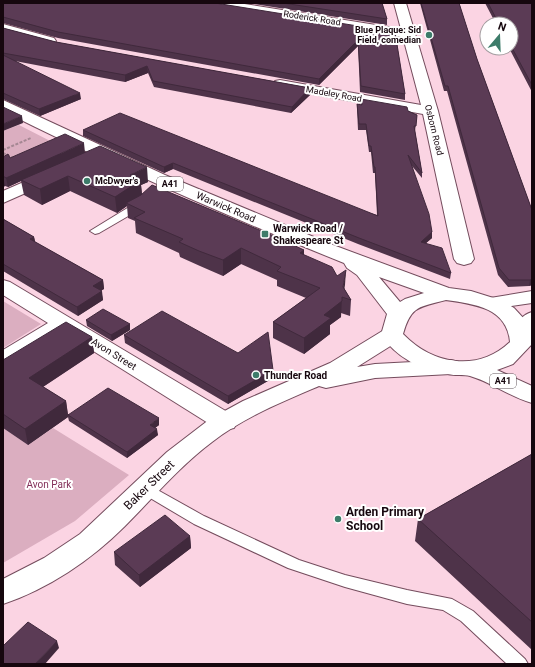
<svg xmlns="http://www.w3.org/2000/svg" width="535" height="667" font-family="Roboto,sans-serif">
	<rect width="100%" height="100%" fill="#fbd4e3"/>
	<path fill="#dbaec0" d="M19,125l41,21 -57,26v-41z
		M3,301l38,23 -38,24z
		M3,428l25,17 25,-17 76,47 -54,46 -72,42z"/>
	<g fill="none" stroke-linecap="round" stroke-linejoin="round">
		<defs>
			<path id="lane" d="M169,180l5,3 -2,2 -16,9 -14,14 -43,25 -4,1 -5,-3 44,-27 16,-14z
				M145,483l59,33 95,44 46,15 62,15 45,9 21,12 52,48 3,5h-21l-46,-43 -18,-11 -36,-6 -62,-17 -57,-19 -94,-44 -54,-32 -2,-4 2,-4z"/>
			<path id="street" d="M209,3h29l163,26 -7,-26h12l32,108 36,148 -3,4 -7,2 -7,-2 -3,-4 -31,-145 -143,-26 -5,-1 -2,-3 2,-3 5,-1 141,25 -18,-68 -188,-30z
				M3,24l51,14 2,3 -2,3 -5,1 -46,-13z
				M49,171l6,1 3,4 -3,4 -52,23v-12z
				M3,280l7,2 224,134 3,6 -3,6 -9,2 -9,-2 -153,-96 -52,33 -8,2v-17l45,-27 -45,-28z"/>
			<path id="secondary" d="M532,291v12l-41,6 -7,-2 -4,-4 4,-4z
				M532,312v23l-2,3 -8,2 -8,-2 -3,-5c6,-9 10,-18 21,-21z
				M392,328l8,2 3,5 -3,5 -43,27 18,-3 76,-4 8,2 3,5 -3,5 -8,2 -76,4 -49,10 -7,-2c-37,16 -75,31 -107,56 -32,24 -59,56 -87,84 -34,34 -77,63 -122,78v-25l41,-21 36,-24 87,-82 43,-33 33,-18 87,-38 54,-33z"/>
			<path id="highway" d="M3,100l162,75 168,70 116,43 22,3 32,10 11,7 12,13 5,10 1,13 -19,20 -16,6 35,16v17c-22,-6 -41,-21 -62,-27 -7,-2 -15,0 -22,-2 -27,-4 -51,-16 -67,-39l6,-21 -30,-39 -10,-7 -3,-5c-115,-46 -229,-96 -341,-152zM379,277l45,16 -19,6 -5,3zM446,300c29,4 61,8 64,42 -33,31 -78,22 -107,-8 8,-29 17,-27 43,-34z"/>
		</defs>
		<use href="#lane" stroke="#744c5d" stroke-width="2"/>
		<use href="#street" stroke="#744c5d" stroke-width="2"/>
		<use href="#secondary" stroke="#744c5d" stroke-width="2"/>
		<use href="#highway" stroke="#744c5d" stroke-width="2"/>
		<path stroke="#a58793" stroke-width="2" stroke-dasharray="3 1.5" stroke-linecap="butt" d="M3,150l28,-12
			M3,153l10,5"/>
		<use href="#lane" fill="#fff" fill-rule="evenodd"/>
		<use href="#street" fill="#fff" fill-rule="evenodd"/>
		<use href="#secondary" fill="#fff" fill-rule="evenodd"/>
		<use href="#highway" fill="#fff" fill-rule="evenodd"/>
	</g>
	<path fill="#4e3349" d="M3,3l392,29 10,62v6l-45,-8 -2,-46 -39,39 -261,-47 -55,-15z
		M248,3h134l5,16v6z
		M420,3h39l18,56 55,151v75l-3,1 -21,1 -10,-12 -51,-184h-3z
		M485,3h47v89l-23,-44h2v-24h-15z
		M3,28l53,14 254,46v7l-19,18 -137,-26 -6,-14 -23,9 -110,-21 66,38 -41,17 -37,-17z
		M361,99l47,12 9,4 -2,16 7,42v5l-10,-12 20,66v6l-7,6 26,29 -1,6 -92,-35 -185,-75 -9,4 -81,-37v-6l294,85 -2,-42h-2l-2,-21h-2l-3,-22h-8l-1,-21v-5l4,1z
		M85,152l63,30 -7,3 1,9 162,56v5l40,33 7,12 -1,16 -9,-3v4l-11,8v9l-26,20 -31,-16v-16l33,-24 -29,-12v-6l-36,-16 -18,12 -23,-10 -20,-9 -1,-4 -43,-20 -1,-12 -7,-3 -1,-12 -10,7 -47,-22 -28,14 -18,-10 -3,-14 -13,6 -3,-1 -2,1v-30l7,1z
		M3,219l31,18 1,5 68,38 1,9 -3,1 2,10 -25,16 -75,-45z
		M86,320l44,4v6l-18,11 -25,-15z
		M124,335l114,18 35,17v8l-45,26 -103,-61z
		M92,337l2,16 -51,34 23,14 2,13 91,11 -4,3 3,7 -31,23 -58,-37 -1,-4 -40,28 -25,-17v-68z
		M532,454v196l-117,-109 3,-22z
		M190,536l1,12 -51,39 -25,-22 -1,-13z"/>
	<path fill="#40293c" d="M358,40v6l-39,39v-6z
		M147,66l1,7 -23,9v-7z
		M310,88v7l-19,18 1,-6z
		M80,93l1,6 -41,17 -1,-7z
		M22,116l1,7 -20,8v-7z
		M84,143l1,10 -64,27v1l-13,6 -2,-9z
		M173,163v6l-9,4v-6z
		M147,167l1,15 -7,3 1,10 -16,8 1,3 -10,7 -2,-16 15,-22z
		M3,176l2,10 -2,1z
		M68,176l2,15 -28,14 -2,-16z
		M432,232v6l-12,10 1,-6z
		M34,237l2,8 -6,-6z
		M241,248v16l-18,12v-16z
		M304,250v15l-4,-12z
		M346,270l-1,15 -2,12v-10z
		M532,279v6l-3,1 1,-6z
		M103,280l1,9 -10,6 -1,-9z
		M102,291l1,9 -25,16 -1,-9z
		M342,297l-1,20 -11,8v9l-26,20v-16l20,-23z
		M130,324v6l-18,11 -1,-6z
		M92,337l2,16 -62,41 -3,-16z
		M273,370v8l-45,26v-8z
		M66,401l2,16 -40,28 -3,-16z
		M159,418v7l-8,6 -1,-6z
		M157,429l1,6 -31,23v-6z
		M190,536l1,12 -51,39 -1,-12z
		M57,641l2,7 -14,16h-10z"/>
	<path fill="#5b3b55" stroke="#40293c" d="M3,3h212l180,29 10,62 -44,-8 -3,-46 -39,39 -261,-47 -55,-15z
		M283,3h99l5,16z
		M421,3h38l18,56 55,151v69l-2,1h-21l-10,-12 -51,-182h-3z
		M488,3h44v82l-21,-39v-22h-12z
		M3,28l53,14 254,46 -18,19 -139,-26 -6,-15 -22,9 -122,-22z
		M3,55l77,38 -41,16 -36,-16z
		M361,99l46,8 1,4 9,4 -1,11h-2l8,47 -14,-18 21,59 3,18 -11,10 21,6 9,25 -92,-35 -186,-75 -9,4 -81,-37 37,-17 258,103 -3,-49h-1l-3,-21h-2l-3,-22h-7l-2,-20 5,1z
		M3,107l19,9 -19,8z
		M65,134l19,9 -78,35 -3,-2v-19l5,-3 2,4z
		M100,146l47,21 -17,8 11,5 -26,17 -47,-21 -28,13 -19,-9z
		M152,185l124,52 28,13 -4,3 32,14 5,9 9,-6 -3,17 8,13 -9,-3v4l-18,14 7,3 -27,20 -31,-16 47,-34 -43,-17 4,-4 -40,-19 -18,12 -24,-9 -20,-9 4,-3 -49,-21 11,-6 -19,-9 15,-8z
		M3,219l31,18 -4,2 73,41 -10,6 9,5 -25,16 -74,-43z
		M103,309l27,15 -19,11 -25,-15z
		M162,311l76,42 30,-21 5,38 -45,26 -104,-61z
		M66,322l26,15 -63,41 37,23 -41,28 -22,-15v-54z
		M108,388l51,30 -9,7 7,4 -30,23 -59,-37z
		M532,454v168l-114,-103z
		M165,515l25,21 -51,39 -25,-23z
		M28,622l29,19 -22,23h-32v-18z"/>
	<g fill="#3d7c6a" stroke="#fff" stroke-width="1.5">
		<circle cx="429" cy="35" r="4"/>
		<circle cx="87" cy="181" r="4"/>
		<rect x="261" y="230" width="8" height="8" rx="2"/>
		<circle cx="256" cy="375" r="4"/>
		<circle cx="338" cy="519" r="4"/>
	</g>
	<g text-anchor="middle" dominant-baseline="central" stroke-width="4" stroke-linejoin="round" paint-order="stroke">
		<g font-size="9" fill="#16070e" stroke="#fff">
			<text transform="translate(312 18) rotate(9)">Roderick Road</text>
			<text transform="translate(334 94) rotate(10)">Madeley Road</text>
			<text transform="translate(434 130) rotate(76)">Osborn Road</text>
		</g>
		<g font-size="9" font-weight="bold" fill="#16070e" stroke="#fff" text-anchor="end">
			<text x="421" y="30">Blue Plaque: Sid<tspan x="421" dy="10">Field, comedian</tspan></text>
			<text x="95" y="181" text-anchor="start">McDwyer's</text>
		</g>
		<g fill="#fff" stroke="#5c5156" stroke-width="1">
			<rect x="157" y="177" width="26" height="14" rx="3"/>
			<rect x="490" y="374" width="26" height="14" rx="3"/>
		</g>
		<g font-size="9" font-weight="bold" fill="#16070e">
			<text x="170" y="184">A41</text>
			<text x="503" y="381">A41</text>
		</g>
		<g font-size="10" fill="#16070e" stroke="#fff">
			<text transform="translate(226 207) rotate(23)">Warwick Road</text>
			<text transform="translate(114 354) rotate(32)">Avon Street</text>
		</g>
		<g font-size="10" font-weight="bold" fill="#16070e" stroke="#fff" text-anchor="start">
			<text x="273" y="228">Warwick Road /<tspan x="273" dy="12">Shakespeare St</tspan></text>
			<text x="264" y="375">Thunder Road</text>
		</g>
		<g font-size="10" fill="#832f59" stroke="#fff">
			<text x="49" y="484">Avon Park</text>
		</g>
		<g font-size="12" fill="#16070e" stroke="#fff">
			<text transform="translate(149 485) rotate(-44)">Baker Street</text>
		</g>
		<g font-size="12" font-weight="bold" fill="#16070e" stroke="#fff" text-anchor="start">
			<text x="346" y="512">Arden Primary<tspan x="346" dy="14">School</tspan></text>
		</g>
	</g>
	<rect width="535" height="667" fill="none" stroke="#16070e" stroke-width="8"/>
	<g transform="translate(499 36) rotate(19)"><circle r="19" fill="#ffffff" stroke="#a29c9f"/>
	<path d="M0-3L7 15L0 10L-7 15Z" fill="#3d7c6a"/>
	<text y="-6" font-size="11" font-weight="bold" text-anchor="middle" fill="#16070e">N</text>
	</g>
</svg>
